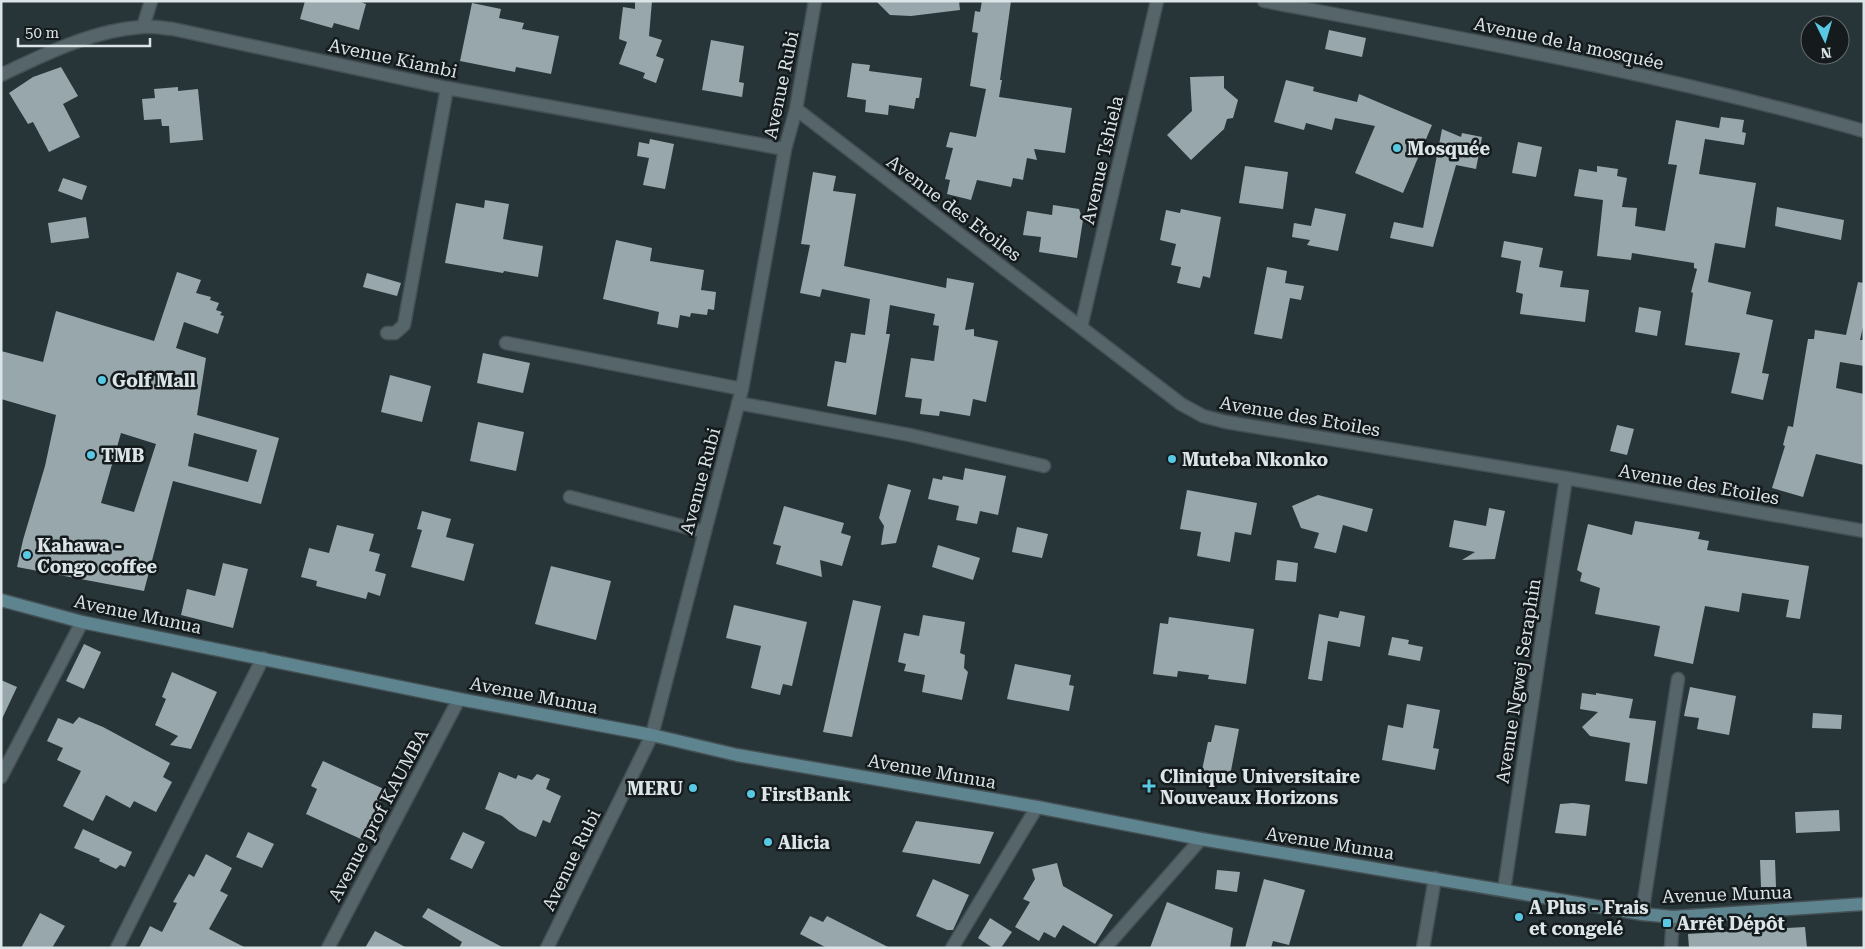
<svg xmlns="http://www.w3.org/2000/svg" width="1865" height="949" font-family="'Roboto Serif',serif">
	<rect width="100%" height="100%" fill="#273539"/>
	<path fill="#97a7ac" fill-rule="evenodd" d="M305,1h53l8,3 -7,26 -25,-7 -2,5 -32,-9z
		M635,1h17l-3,35 13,4 -6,16 8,3 -8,24 -13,-5 2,-5 -26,-9 8,-22 -8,-3 4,-32 12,2z
		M876,1h83l1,9 -49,6 -21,-1z
		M982,1h29l-11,79h2l-3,17 73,11 -7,45 -31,-4 3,11 -10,-2 -4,22 -10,-2 -2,9 -34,-7 -6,20 -24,-6 3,-14 -5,-1 8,-31 -7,-1 4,-15 26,5 10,-48 -16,-3 8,-53 -6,-1 3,-21 5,1z
		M472,3l29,6 -2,9 25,5 -2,6 37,7 -8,38 -35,-7 -1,5 -55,-11z
		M1329,30l37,8 -4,19 -37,-8z
		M711,40l33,6 -5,36 5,1 -2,14 -40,-7z
		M852,63l18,2 -1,6 53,7 -3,20h-3l-2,11 -25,-4 -1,10 -23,-3 1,-12 -19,-3z
		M61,67l17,29 -15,8 17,33 -31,15 -16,-30 -5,2 -19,-31 24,-16z
		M1224,76v12l14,12 -5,18 -6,1 -3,10 -33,31 -24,-25 25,-24 -2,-34z
		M1286,80l28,7 -1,4 44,11 2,-8 73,31 -29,68 -48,-20 20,-47 -40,-8 -3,12 -26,-7 -2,7 -30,-8z
		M178,87v4l20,-2 5,51 -33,3 -1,-17h-7l-1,-7 -17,1 -2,-21 13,-1 -1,-9z
		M1721,117l23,3 -2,12 4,1 -2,12 -39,-6 -6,35 57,9 -11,65 -30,-5 -7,39 43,10 -5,22 27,6 -11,53 7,1 -6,26 -32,-7 9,-40 -55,-8 8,-52 -2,-1 6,-23 -3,-1v-5l-62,-10 -1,7 -34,-4 6,-56 -29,-4 5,-27 18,3v-6l21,3 -1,7 10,2 -5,29 15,1 -2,18 30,5 12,-66 -9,-1 8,-44 43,8z
		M1442,129l19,8 1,-4 20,4 -6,32 -20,-4 -23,82 -43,-9 4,-16 29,6z
		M650,139l24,5 -9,45 -22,-4 6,-27 -12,-2 2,-14 10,2z
		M1518,142l24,5 -6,30 -24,-4z
		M1245,166l43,6 -5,37 -44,-6z
		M813,172l23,4 -3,15 23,3 -12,72 102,22 1,-10 27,5 -9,47 9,-1v7l24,5 -12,61 -13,-3 -3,17 -30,-5 -1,5 -19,-2 2,-15 -17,-2 6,-39 23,3 5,-35 -6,-1 2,-11 -45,-9 -4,29h4l-14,81 -49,-9 8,-45 11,2 5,-30 14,2 5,-36 -48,-10 -2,8 -20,-4 10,-48 -9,-1z
		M63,178l24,8 -5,14 -24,-9z
		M485,200l24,4 -6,35 40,7 -5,31 -34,-6 -1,2 -58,-10 11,-60 28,5z
		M1053,205l26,4 4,11 -6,38 -38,-6 2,-15 -18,-2 4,-24 25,4z
		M1777,207l67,13 -3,20 -66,-14z
		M1315,208l31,6 -8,37 -31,-6 3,-5 -18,-3 2,-14 17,3z
		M1181,209l40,8 -11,61 -7,-2 -3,12 -23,-5 4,-16 -10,-2 5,-21 -16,-4 6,-30 14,3z
		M86,217l3,21 -38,5 -3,-20z
		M616,240l36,8 -2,13 54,9 -3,20 15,2 -2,18 -6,-1 -1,6 -16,-2 -1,4 -10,-2 -2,13 -21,-4 2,-12 -56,-13z
		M1504,241l39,7 -4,19 24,4 -3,16 29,3 -4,32 -65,-8 3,-20 -7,-2 5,-31 -20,-4z
		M1267,267l20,4 -2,12 19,3 -3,14 -11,-2 -8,41 -28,-5z
		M177,272l24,8 -5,13 15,4 -1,3 9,3 -3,7 6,2 -2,3 4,1 -6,18 -34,-12 -8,26 30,10 -9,57 82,23 -18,66 -88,-23 -29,110 -127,-24 6,-27 22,-74 11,-51 -55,-16v-48l42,11 13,-51 98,30zM121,433l35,11 -22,68 -33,-9zM194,433l63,17 -9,32 -60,-16z
		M367,273l34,10 -4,13 -34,-9z
		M1858,282l6,1v39l-4,18h4v26l-24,-4 -4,26 28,6v71l-48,-11 -13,43 -31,-9 13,-42 -2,-1 5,-19 5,1 15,-88h6l1,-9 31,5z
		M1639,307l22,4 -4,25 -22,-4z
		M483,353l47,10 -7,30 -46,-10z
		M390,375l41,11 -9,36 -41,-10z
		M478,422l46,10 -8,39 -46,-10z
		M1617,425l17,4 -7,26 -17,-4z
		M965,468l41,8 -8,39 -18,-4 -3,13 -21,-4 3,-14 -31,-7 5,-21 9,2 1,-4 20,4z
		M888,484l23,6 -15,53 -15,2 3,-19 -5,-8z
		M1187,490l70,13 -6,32 -16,-3 -5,30 -33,-6 4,-24 -21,-3z
		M1318,495l55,14 -6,23 -24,-7 -7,28 -22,-5 5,-15 -18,-5 -9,-22z
		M784,506l60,17 -3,10 10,3 -9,30 -22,-6 2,17 -46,-13 5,-18 -8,-2z
		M1489,508l16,3 -10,48 -33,1 13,-8 -26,-5 5,-27 32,6z
		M422,511l29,8 -5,18 28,7 -10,37 -53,-14 11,-37 -5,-1z
		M1635,521l65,11 -2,7 11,2 -2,9 102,16 -9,53 -14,-2 3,-17 -47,-7 -3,19 -34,-6 -12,58 -39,-8 6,-30 -65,-12 5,-26 -20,-7 2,-8 -5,-3 11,-46 44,11z
		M337,525l37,9 -5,17 11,3 -5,17 11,3 -6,22 -12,-4 -2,7 -50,-13 1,-5 -16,-4 8,-29 20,5z
		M1017,527l31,7 -6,24 -30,-6z
		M938,545l42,13 -7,22 -41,-13z
		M1277,560l21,3 -2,19 -21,-2z
		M223,563l25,6 -15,59 -52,-13 6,-26 28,7z
		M551,566l60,15 -15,59 -61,-16z
		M853,600l28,6 -29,131 -29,-5z
		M734,605l73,17 -15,64 -9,-2 -3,11 -29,-7 10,-42 -35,-8z
		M1340,611l25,5 -5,31 -32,-6 -6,40 -14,-2 11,-65 19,4z
		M923,615l42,7 -5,31 5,2 -1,13 4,4 -6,28 -40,-8 3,-17 -21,-4 2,-7 -8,-2 6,-29 15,3z
		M1169,617l85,12 -8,55 -38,-5 1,-4 -31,-4 -1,6 -24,-3 7,-51 8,1z
		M1392,637l17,3 -1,4 15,3 -3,14 -32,-6z
		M84,644l17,8 -17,37 -18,-8z
		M1015,664l56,11 -2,10 5,1 -5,25 -62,-12z
		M172,672l45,20 -26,57 -21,-4 8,-9 -23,-11 11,-26 -4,-2z
		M1,680l16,7 -16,34z
		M1690,687l46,9 -7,39 -32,-6 2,-11 -15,-2z
		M1582,693l14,2v-2l37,6 -4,19 27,3 -9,63 -22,-3 5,-38 -40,-7 -8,-9 16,-15 -18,-3z
		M1407,704l33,6 -7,38 6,1 -4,21 -53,-10 6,-35 15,3z
		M1813,713l29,2 -1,14 -29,-1z
		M79,717l24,10 67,36 -7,14 9,5 -16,30 -22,-11 -4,7 -24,-13 -13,26 -30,-15 18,-35 -24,-11 6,-12 -16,-7 11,-23 15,6z
		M1215,725l24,4 -10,52 -21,-3 1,-7 -7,-1 6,-28h3z
		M323,761l63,29 -23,50 -57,-26 11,-25 -6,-3z
		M499,772l17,7 2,-4 14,5 5,-6 13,5 -4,10 15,7 -11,27 -7,-3 -7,17 -17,-7 -17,-14 -17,-7z
		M1573,803l17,2 -4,31 -31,-3 5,-29z
		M1839,810l1,21 -44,2 -1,-21z
		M916,821l78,11 -14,32 -78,-12z
		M83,829l49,23 -7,15 -5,-2 -4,4 -17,-8 1,-2 -26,-11z
		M248,832l26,12 -12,24 -26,-11z
		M463,832l22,10 -13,27 -22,-10z
		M206,854l26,14 -12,23 8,4 -19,34 37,19h-107l11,-22 12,6 15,-29 -4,-1 16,-28 5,3z
		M1760,860h15l1,27h-15z
		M1057,863l6,23 50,29 -18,29 -32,-19 -8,13 -11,-6 -5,9 -24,-14 15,-25 -7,-3 12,-20 -3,-10z
		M1217,870l23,2 -3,20 -22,-3z
		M933,879l36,16 -16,35h-6l-31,-14z
		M1264,879l41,11 -16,55 -16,-4 -2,7h-26z
		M1167,902l66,26 -3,20h-80z
		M428,908l76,40h-45l3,-6 -40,-25z
		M40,913l25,13 -13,22h-31z
		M810,916l13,6 4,-6 63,32h-63l-27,-14z
		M990,918l22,14 -11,16h-8l-15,-10z
		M1805,927l2,21h-118l-1,-14z
		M375,931l32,17h-42z"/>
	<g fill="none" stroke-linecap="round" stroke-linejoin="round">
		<defs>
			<path id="minor" d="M1264,1c201,38 403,74 600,130
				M143,27l8,-26
				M1,75c44,-21 92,-45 141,-48 10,-1 21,1 31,2l274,59 338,61
				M796,109l385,295 22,12 23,6 340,56 298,53
				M1081,327l76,-326
				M387,333h8l9,-8 43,-237
				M506,343l236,46
				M738,403l172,32 134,31
				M570,497l135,35
				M1,777l81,-155
				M1504,890l62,-412
				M1642,914l36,-235
				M117,948l146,-290
				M328,948l131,-249
				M547,948l105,-213 90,-346 43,-240 11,-40 19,-108
				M952,948l85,-141
				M1105,948l96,-109
				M1423,948l12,-70
				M1671,948l2,-31"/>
			<path id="secondary" d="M1,600l81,22 377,77 193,36 85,20 300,52 164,32 441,75 31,3 191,-13"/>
		</defs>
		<use href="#minor" stroke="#445054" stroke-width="15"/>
		<use href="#secondary" stroke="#445054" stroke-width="15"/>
		<use href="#minor" stroke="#56656a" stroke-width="12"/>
		<use href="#secondary" stroke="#5d848f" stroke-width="12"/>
	</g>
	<g fill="#59c8e5" stroke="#151b1d" stroke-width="2">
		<circle cx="1397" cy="148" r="5"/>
		<circle cx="102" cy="380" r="5"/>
		<circle cx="91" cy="455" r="5"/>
		<circle cx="1172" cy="459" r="5"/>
		<circle cx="27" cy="555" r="5"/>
		<path d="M1146.5 778.5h5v5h5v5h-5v5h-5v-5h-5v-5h5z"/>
		<circle cx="693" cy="788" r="5"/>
		<circle cx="751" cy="794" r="5"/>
		<circle cx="768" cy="842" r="5"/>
		<circle cx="1519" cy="917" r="5"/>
		<rect x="1662" y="918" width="10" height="10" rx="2.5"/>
	</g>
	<g text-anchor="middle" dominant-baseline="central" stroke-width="5" stroke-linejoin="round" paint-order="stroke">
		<g font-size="18" fill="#dbe4e7" stroke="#151b1d">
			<text transform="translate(1569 43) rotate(12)">Avenue de la mosquée</text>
			<text transform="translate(393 58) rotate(12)">Avenue Kiambi</text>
			<text transform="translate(781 85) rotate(-78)">Avenue Rubi</text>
			<text transform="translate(1102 160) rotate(-77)">Avenue Tshiela</text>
			<text transform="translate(954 208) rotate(37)">Avenue des Etoiles</text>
			<text transform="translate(1300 416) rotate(10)">Avenue des Etoiles</text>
			<text transform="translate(700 481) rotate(-75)">Avenue Rubi</text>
			<text transform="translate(1699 484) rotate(10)">Avenue des Etoiles</text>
			<text transform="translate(138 614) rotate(12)">Avenue Munua</text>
			<text transform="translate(1518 681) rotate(-81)">Avenue Ngwej Seraphin</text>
			<text transform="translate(534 695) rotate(11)">Avenue Munua</text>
			<text transform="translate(932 771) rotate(10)">Avenue Munua</text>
			<text transform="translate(378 815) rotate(-62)">Avenue prof KAUMBA</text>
			<text transform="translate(1330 843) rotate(9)">Avenue Munua</text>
			<text transform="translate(571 860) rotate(-64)">Avenue Rubi</text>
			<text transform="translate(1727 894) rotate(-2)">Avenue Munua</text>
		</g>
		<g font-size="18" font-weight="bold" fill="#dbe4e7" stroke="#151b1d" text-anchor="start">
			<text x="1407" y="148">Mosquée</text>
			<text x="112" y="380">Golf Mall</text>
			<text x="101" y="455">TMB</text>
			<text x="1182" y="459">Muteba Nkonko</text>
			<text x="37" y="545">Kahawa -<tspan x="37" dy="21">Congo coffee</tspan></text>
			<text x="1160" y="776">Clinique Universitaire<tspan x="1160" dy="21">Nouveaux Horizons</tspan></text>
			<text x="683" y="788" text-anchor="end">MERU</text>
			<text x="761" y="794">FirstBank</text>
			<text x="778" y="842">Alicia</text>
			<text x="1529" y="907">A Plus - Frais<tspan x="1529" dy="21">et congelé</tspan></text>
			<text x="1677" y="923">Arrêt Dépôt</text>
		</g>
	</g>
	<rect width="1865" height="949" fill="none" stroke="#dbe4e7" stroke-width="5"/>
	<g transform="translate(1825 40) rotate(175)"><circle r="24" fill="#151b1d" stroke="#646b6e"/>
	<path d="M0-4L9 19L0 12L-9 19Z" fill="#59c8e5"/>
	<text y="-8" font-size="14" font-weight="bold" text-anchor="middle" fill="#dbe4e7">N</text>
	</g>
	<path d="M18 38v8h132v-8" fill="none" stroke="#dbe4e7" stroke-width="2.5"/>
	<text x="25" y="38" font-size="15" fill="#dbe4e7" stroke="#151b1d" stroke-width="4" paint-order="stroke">50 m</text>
</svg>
